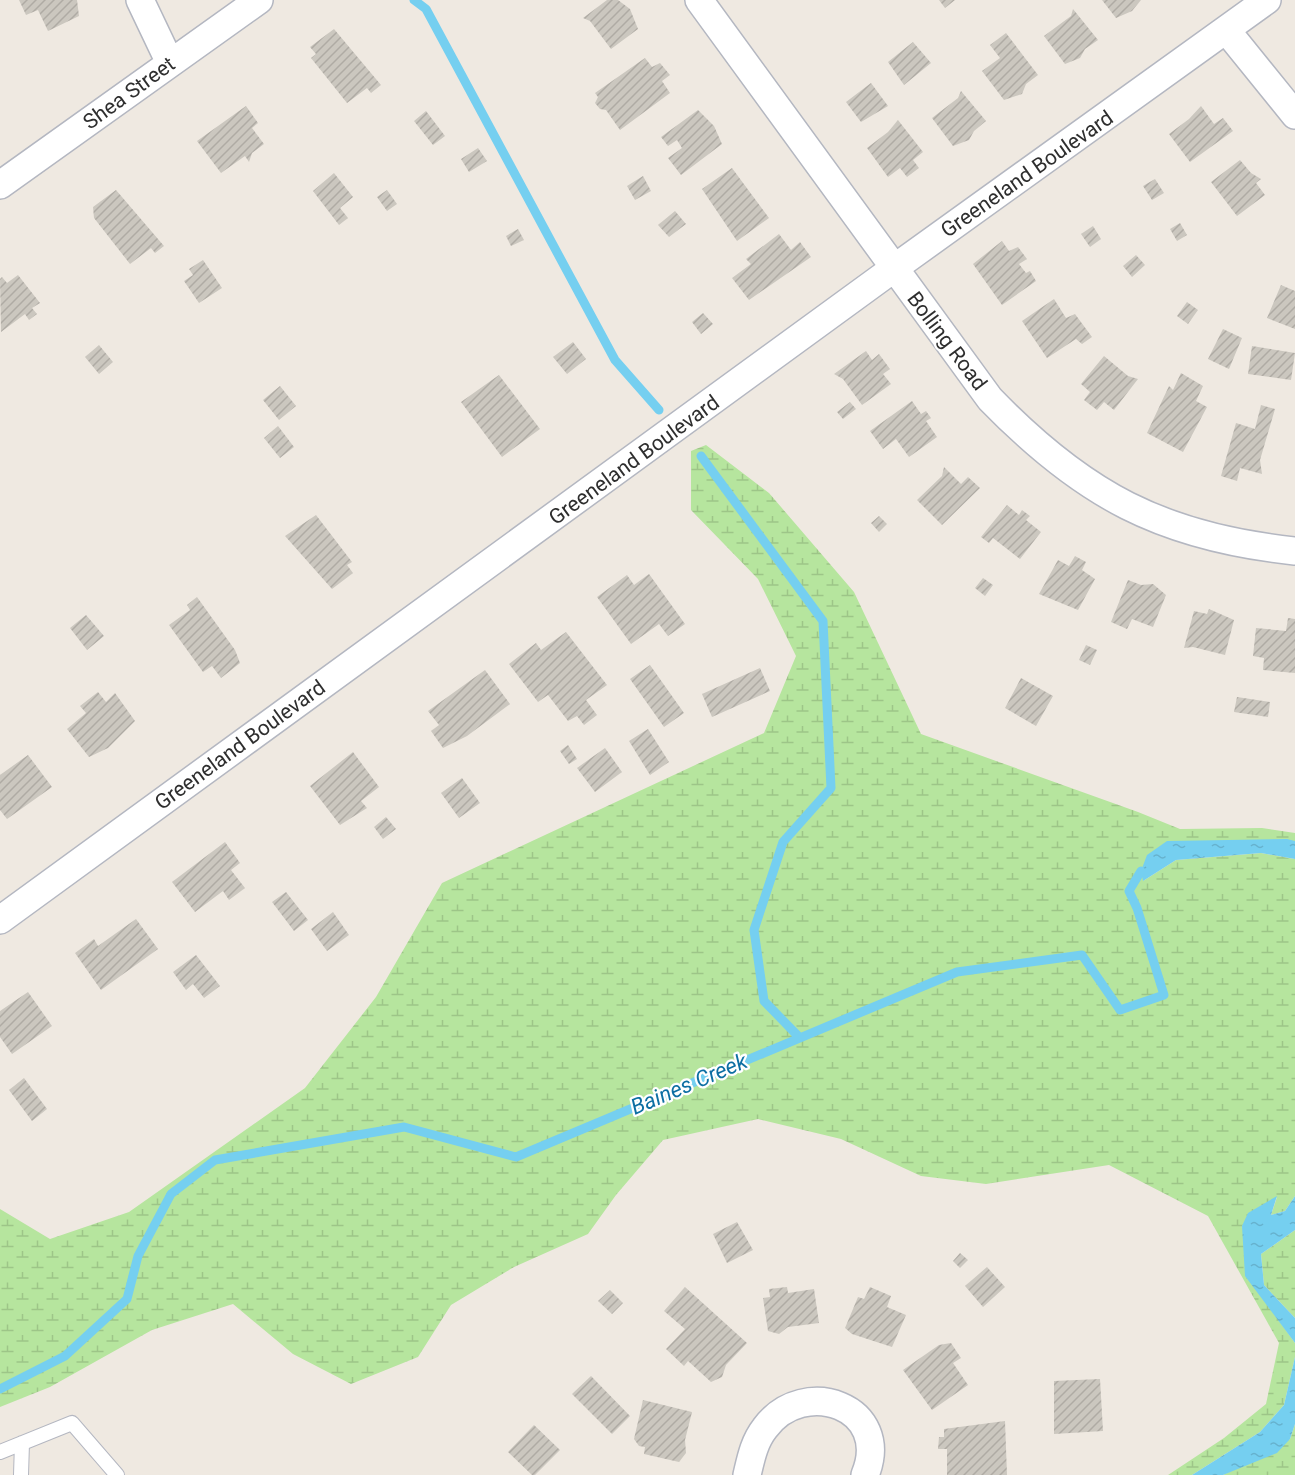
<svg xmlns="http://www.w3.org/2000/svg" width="1295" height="1475" font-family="Roboto,sans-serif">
	<defs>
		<pattern id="wetland-marsh" width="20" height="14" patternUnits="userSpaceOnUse" patternTransform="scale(1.5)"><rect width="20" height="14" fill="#b6e59e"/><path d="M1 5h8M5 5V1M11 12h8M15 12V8" fill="none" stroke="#9dc588"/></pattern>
		<pattern id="water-ripples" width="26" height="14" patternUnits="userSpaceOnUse" patternTransform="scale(1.5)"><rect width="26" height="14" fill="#75cff0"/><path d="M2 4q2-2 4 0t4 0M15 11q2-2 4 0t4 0" fill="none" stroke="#66b2ce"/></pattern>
		<pattern id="building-hatch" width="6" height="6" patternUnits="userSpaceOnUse" patternTransform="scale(1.5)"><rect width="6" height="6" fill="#cbc7bf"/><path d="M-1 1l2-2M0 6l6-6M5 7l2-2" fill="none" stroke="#afaba4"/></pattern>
	</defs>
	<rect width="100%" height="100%" fill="#efe9e1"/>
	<path fill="url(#wetland-marsh)" d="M706,445l63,48 85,99 67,142 217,78 42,17 82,-1 33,5v8h-127l-25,40 33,-21 85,-7 34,6v337l-10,15 -14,4 6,-18 -35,29 33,89 20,28v14l-11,48 -24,27 -68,43h-24l56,-37 42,-34 13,-61 -71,-127 -99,-51 -123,19 -65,-8 -80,-37 -83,-20 -95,21 -47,55 -28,39 -74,33 -63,38 -33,52 -67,27 -58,-30 -60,-50 -81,26 -102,57 -50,20v-198l50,30 79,-27 176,-124 71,-91 66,-114 322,-150 32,-77 -38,-77 -67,-69v-59z
		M1295,1230v88l-31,-33 -3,-31z
		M1295,1424v51h-72l67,-36z"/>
	<path fill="url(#water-ripples)" d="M1287,839l8,2v18l-34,-6 -85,7 -33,21 -2,-10 6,-16 20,-14z
		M1277,1196l-6,19 14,-4 10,-15v34l-34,24 3,31 31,33v25l-50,-67 -3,-50 6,-13z
		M1295,1357v67l-5,15 -13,14 -54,22h-31l68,-43 24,-27z"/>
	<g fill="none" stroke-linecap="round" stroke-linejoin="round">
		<path stroke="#75cff0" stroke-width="9" d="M414,0l12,9 189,351 44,50
			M701,456l122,165 8,167 -48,54 -29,88 10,71 36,37
			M0,1389l65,-33 62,-57 11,-43 33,-62 44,-34 189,-33 112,30 441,-185 125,-17 38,55 44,-15 -27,-87 -8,-17 12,-20"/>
	</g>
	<path fill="url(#building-hatch)" d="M19,0h58l2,16 -31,15 -10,-21 -12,5z
		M607,0h11l12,9 8,20 -27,20 -21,-28 -7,-3z
		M939,0h16l-10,8z
		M1102,0h39l-9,11 -16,7z
		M1073,9l25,31 -13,9 -5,9 -15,6 -21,-28 27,-20z
		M334,29l47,56 -10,8 -4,-5 -20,15 -36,-45 5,-4 -6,-7z
		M1006,33l32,42 -12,9 -4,10 -18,6 -22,-29 18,-13 -10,-13z
		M913,42l18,21 -27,22 -16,-23z
		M645,58l7,9 8,-4 10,12 -8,6 8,12 -50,37 -14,-20 -6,-1 -5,-6 3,-6 -3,-4z
		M871,83l17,23 -27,16 -15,-20z
		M961,91l25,30 -12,10 -5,9 -16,6 -21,-28 26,-20z
		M246,106l12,17 -6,5 12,16 -12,9 -3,9 -4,-6 -24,17 -24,-32z
		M1201,106l13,18 9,-6 10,13 -43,31 -21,-28 20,-15z
		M698,110l16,16 8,18 -41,31 -13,-17 14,-10 -5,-8 -9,6 -7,-9z
		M426,111l19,25 -12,9 -19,-24z
		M898,120l25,32 -10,8 6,8 -12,9 -7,-9 -12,9 -21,-29 21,-16z
		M478,148l9,13 -18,11 -8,-13z
		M1240,160l11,13 10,6 -5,4 9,12 -28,21 -26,-34z
		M732,168l37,50 -32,23 -35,-52z
		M334,173l19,24 -13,11 8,10 -9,7 -26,-34z
		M643,176l8,15 -16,9 -8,-14z
		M1155,179l9,14 -12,7 -9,-14z
		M116,190l48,56 -9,7 -4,-5 -21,16 -36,-46 -1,-11z
		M387,190l10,14 -10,7 -10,-14z
		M675,211l11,13 -17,13 -11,-12z
		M1180,223l7,12 -10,6 -7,-12z
		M1093,226l8,13 -11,8 -9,-13z
		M518,229l6,11 -13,6 -5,-10z
		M779,234l12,16 9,-8 11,15 -62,43 -17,-22 19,-14 -5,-5z
		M1002,241l7,10 9,-4 9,12 -8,5 7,9 4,-2 6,10 -34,24 -29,-41z
		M1136,255l9,10 -13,12 -9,-11z
		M203,260l19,28 -23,15 -15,-22 9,-6 -4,-6z
		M18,275l22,28 -8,5 5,6 -8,6 -4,-6 -24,18 -1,-53 2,-2 5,6z
		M1281,285l14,6v38l-28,-11z
		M1054,299l12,19 9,-4 17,23 -10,7 -6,-5 -29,19 -25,-37z
		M1187,302l11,8 -10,14 -11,-8z
		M703,313l10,11 -12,10 -9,-12z
		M1223,329l19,9 -13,31 -21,-10z
		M573,342l13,17 -19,15 -14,-17z
		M99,345l14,17 -14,12 -14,-17z
		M1252,346l43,7 -4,27 -43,-6z
		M866,351l6,9 7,-6 11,15 -7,5 8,10 -29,21 -19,-26 -9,-5z
		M1104,356l24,20 10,3 -24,31 -10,-8 -7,8 -13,-10 6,-8 -9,-8z
		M1181,373l22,13 -7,15 11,6 -24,45 -36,-19 22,-47 4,4z
		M499,375l41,54 -38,28 -41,-55z
		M280,386l16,20 -17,14 -16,-20z
		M912,401l9,13 5,-3 5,7 -5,3 11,16 -28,20 -13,-18 -13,10 -13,-18z
		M850,402l6,7 -13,10 -6,-7z
		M1261,405l14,4 -15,51 2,14 -22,-6 -3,13 -16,-5 15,-53 19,6z
		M278,426l16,21 -14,11 -16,-20z
		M944,467l17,17 7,-7 12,11 -38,37 -25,-25 25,-24z
		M1007,505l12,10 3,-5 8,6 -4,4 15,12 -21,27 -27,-21 -4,5 -8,-6z
		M316,515l36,47 -5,3 6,8 -21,16 -47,-53z
		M879,516l8,8 -8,8 -8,-9z
		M1075,556l11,6 -4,8 13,9 -17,31 -39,-16 19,-34 11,6z
		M649,574l36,50 -17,12 -9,-12 -28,20 -34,-47 30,-22 7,10z
		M983,578l10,7 -8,11 -10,-8z
		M1128,580l13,5 12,-1 13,11 -13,32 -21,-8 -5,10 -16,-7z
		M197,597l38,53 5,13 -19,15 -9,-12 -9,6 -34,-47 21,-15 -3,-5z
		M1209,609l25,11 -9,35 -32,-8 -9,1 10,-37 13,3z
		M86,615l18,21 -17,14 -17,-22z
		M1288,618l7,1v54l-32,-3 1,-12 -11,-2 3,-28 30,3z
		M566,632l41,53 -21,15 11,15 -13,10 -7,-9 -9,5 -20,-26 -10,7 -29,-38 27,-21 5,7z
		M1086,645l11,5 -7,15 -11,-5z
		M650,665l34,48 -20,14 -34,-48z
		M760,668l10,23 -58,26 -10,-23z
		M485,670l25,34 -43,32 -24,12 -12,-17 8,-6 -11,-14z
		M1021,678l32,18 -17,30 -31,-18z
		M98,692l8,10 9,-9 20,28 -27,27 -19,9 -22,-28 19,-16 -6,-7z
		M1237,697l33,5 -2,15 -34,-5z
		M648,729l21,33 -19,13 -21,-34z
		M568,745l9,14 -8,5 -9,-13z
		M605,748l17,24 -27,20 -18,-24z
		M353,752l26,35 -18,14 6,7 -27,17 -30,-39z
		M28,755l24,32 -45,32 -7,-9v-35z
		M462,778l18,25 -21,15 -18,-25z
		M386,817l10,12 -13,10 -9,-12z
		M225,842l15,21 -9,7 14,18 -16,12 -6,-9 -28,21 -23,-30z
		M286,892l22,28 -14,11 -22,-29z
		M333,912l16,23 -22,16 -16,-22z
		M136,919l22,30 -57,41 -26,-37 19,-14 4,7z
		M196,955l24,31 -16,12 -11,-14 -7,6 -13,-18z
		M28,992l24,34 -40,28 -12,-17v-26z
		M24,1078l23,31 -15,12 -23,-31z
		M737,1222l16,28 -26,13 -14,-29z
		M960,1253l8,7 -8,8 -7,-7z
		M987,1267l18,20 -22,20 -18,-21z
		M685,1287l62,56 -21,22 -4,12 -11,5 -23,-21 -4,5 -18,-17 19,-20 -21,-18z
		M787,1287l1,6 26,-4 5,34 -31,4 -9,7 -11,-3 -5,-33 7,-1 -1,-8z
		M870,1287l21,9 -4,11 19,8 -14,32 -40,-13 -7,-6 13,-31 6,2z
		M610,1290l13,13 -11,11 -14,-13z
		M951,1343l10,15 -8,5 15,22 -36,25 -29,-40 36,-25z
		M591,1376l39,40 -18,18 -40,-40z
		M1100,1379l3,52 -49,3v-53z
		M643,1400l49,12 -7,28 1,13 -7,9 -35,-8 1,-7 -6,-1 -5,-7z
		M1005,1421l2,54h-60v-26h-9l1,-12h5v-8z
		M534,1425l26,25 -25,25h-3l-24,-23z"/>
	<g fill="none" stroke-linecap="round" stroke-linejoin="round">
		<defs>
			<path id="lane" d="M0,1452l72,-29 45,52
				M21,1475l1,-32"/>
			<path id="street" d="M140,0l30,63
				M699,0l291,399c93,96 172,138 305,152
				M1227,31l68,84
				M0,185l259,-185
				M0,920l893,-651 374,-269
				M747,1475c4,-17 7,-33 18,-47 39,-53 128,-21 100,47"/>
		</defs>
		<use href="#lane" stroke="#b4b7c1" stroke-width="16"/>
		<use href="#street" stroke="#b4b7c1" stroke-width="30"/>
		<use href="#lane" stroke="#fff" stroke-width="14"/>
		<use href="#street" stroke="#fff" stroke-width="27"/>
	</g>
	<g text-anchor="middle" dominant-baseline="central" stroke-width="4.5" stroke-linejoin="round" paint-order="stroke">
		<g font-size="21" fill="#2e2e2e" stroke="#fff">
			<text transform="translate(129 93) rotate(-36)">Shea Street</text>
			<text transform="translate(1027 174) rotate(-35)">Greeneland Boulevard</text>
			<text transform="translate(947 341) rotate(53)">Bolling Road</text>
			<text transform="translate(634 460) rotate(-36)">Greeneland Boulevard</text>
			<text transform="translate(240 745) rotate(-36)">Greeneland Boulevard</text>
		</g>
		<g font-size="22" font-style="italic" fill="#0d6fa3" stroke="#fff">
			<text transform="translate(689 1084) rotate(-23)">Baines Creek</text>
		</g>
	</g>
</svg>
